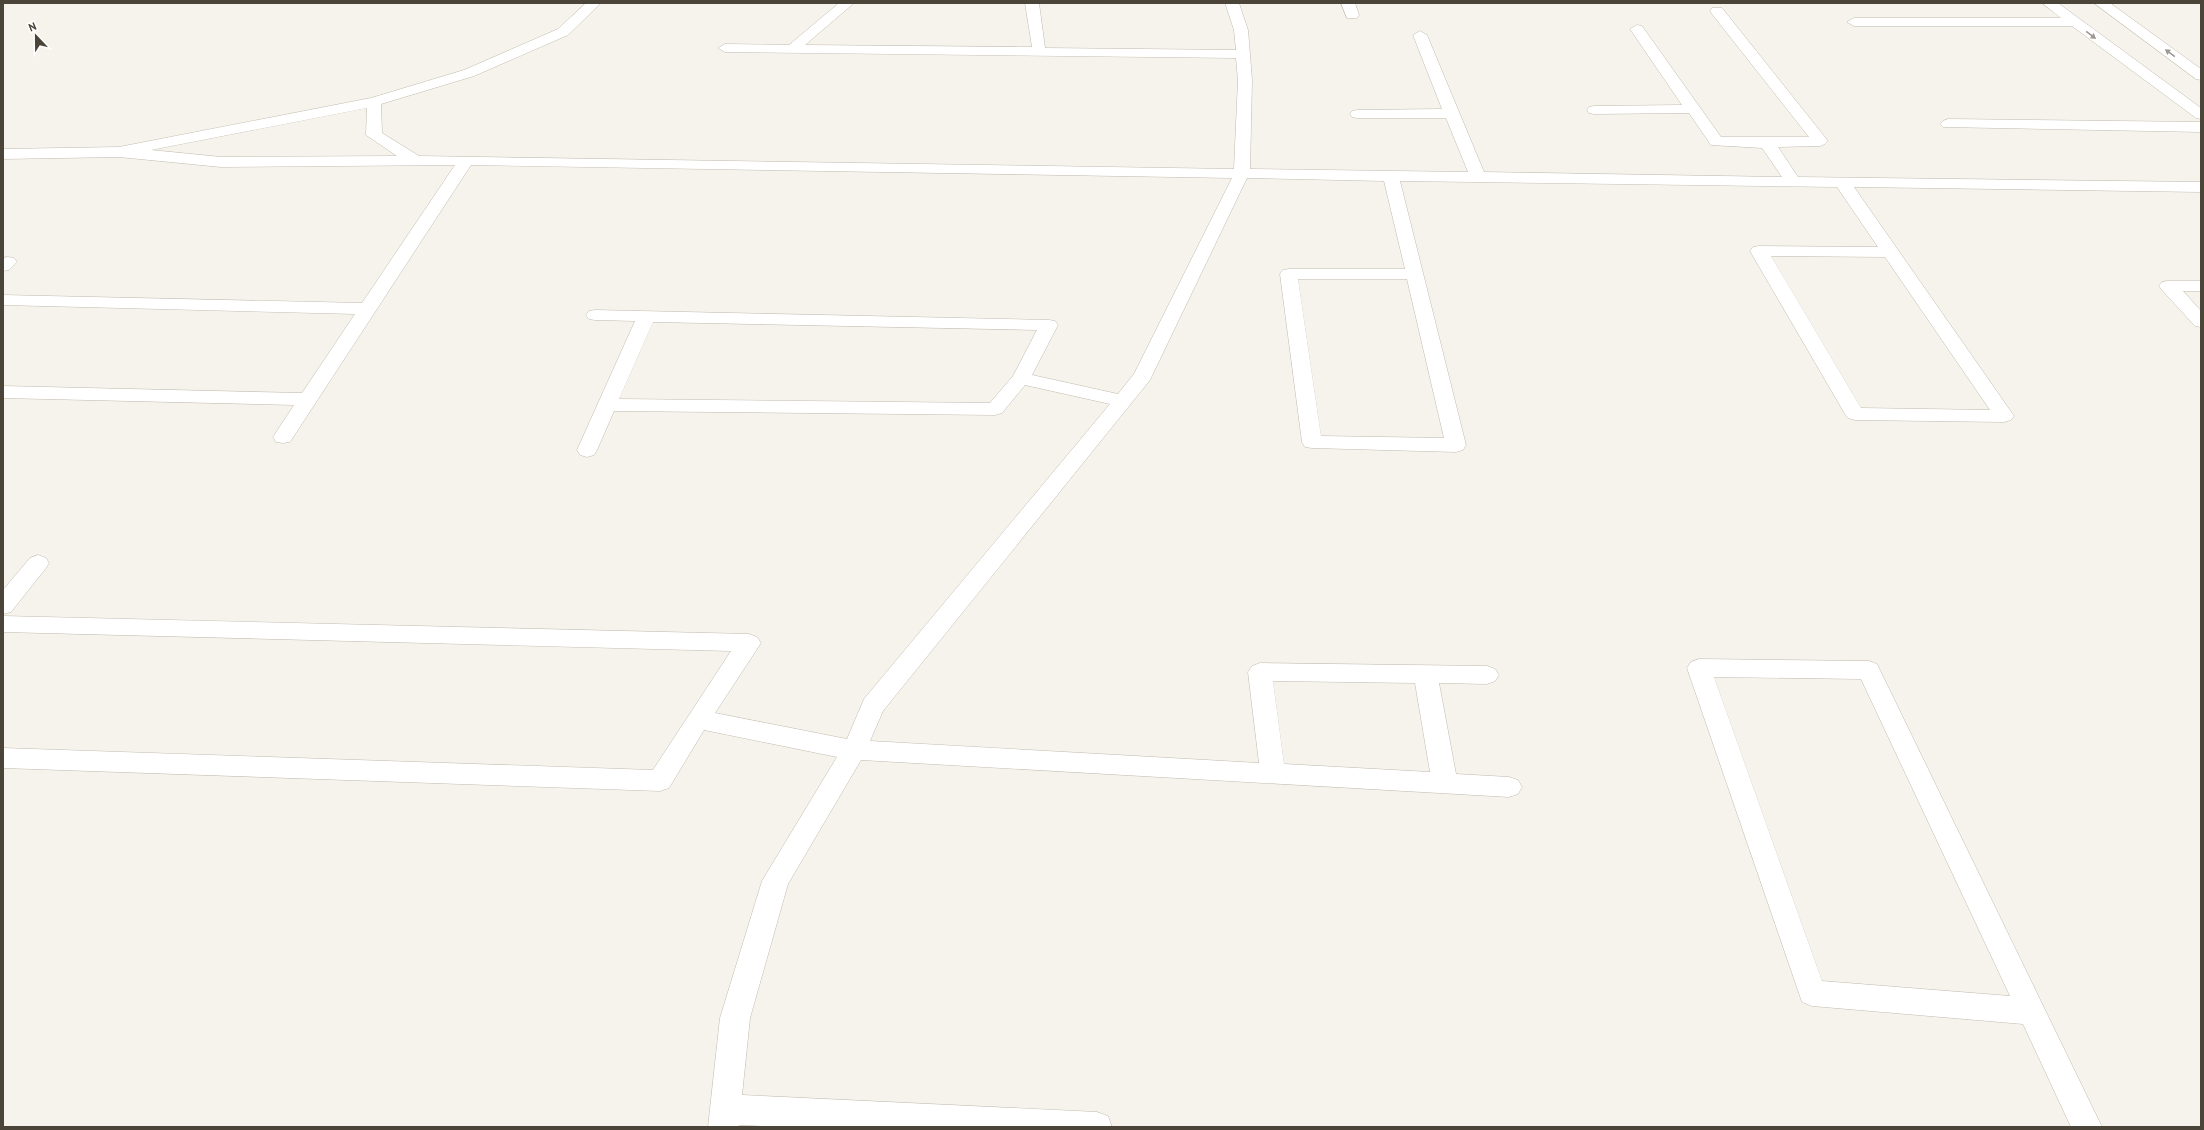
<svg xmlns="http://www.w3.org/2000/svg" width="2204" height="1130" font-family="'PT Sans',sans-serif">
	<rect width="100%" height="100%" fill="#f6f3ec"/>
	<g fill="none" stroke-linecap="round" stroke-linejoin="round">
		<defs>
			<path id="street" d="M586,3h15l-33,32 -94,41 -93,28 1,29 37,23 815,13 4,-89 -2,-22 -511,-6 -7,-4 7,-4 64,1 50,-42h15l-49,42 227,2 -7,-44h14l6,45 191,2 -2,-20 -9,-27h14l9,27 4,50 -2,89 218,3 -22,-54h-89l-5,-1 -2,-3 2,-3 5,-1 85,-1 -29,-74 7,-4 7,4 57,137 298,5 -20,-29 -51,-3 -22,-32 -95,1 -5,-1 -2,-3 2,-3 5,-1 88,-1 -52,-76 7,-4 5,1 79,111h88l-97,-123 -2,-3 2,-3h10l106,133 -3,3 -5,2 -42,1 20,30 403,5v10l-347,-5 160,229 -3,4 -7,2 -149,-2 -7,-2 -3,-4 -95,-163 3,-4 6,-1 119,1 -41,-60 -437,-6 66,264 -3,5 -7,2 -144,-4 -7,-1 -3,-5 -22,-168 3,-4 6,-1h116l-21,-88 -137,-3 -97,202 -267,331 -13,30 389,22 -11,-91 4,-6 8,-3 227,3 8,3 4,6 -4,6 -8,3 -48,-1 17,91 53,3 9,3 4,7 -4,7 -9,3 -648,-37 -73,124 -38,134 -8,77 355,17 11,4 4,11h-325l-48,-2 -1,2h-30l12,-109 42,-137 75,-124 -133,-27 -35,58 -9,3 -657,-23v-20l650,22 78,-119 -728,-19v-16l746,18 8,3 4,6 -46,70 132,26 17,-40 246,-295 -85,-19 -23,28 -7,2 -381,-4 -17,39 -3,5 -7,2 -7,-2 -3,-5 58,-129 -40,-1 -6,-1 -3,-4 3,-4 6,-1 454,10 6,1 3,4 -26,50 86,19 16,-20 98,-196 -761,-13 -181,277 -7,1 -7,-1 -3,-5 21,-32 -291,-7v-12l299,7 53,-79 -352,-9v-10l359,8 93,-138 -234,2 -102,-10 -116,2v-10l116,-2 252,-49 93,-28 94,-41zM367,108l-1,27 31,21 -176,1 -70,-7zM1771,256l114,1 105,153 -129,-2zM1298,279h109l37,159 -123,-2zM653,322l384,8 -24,46 -23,27 -371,-4zM1273,681l142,2 15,89 -146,-8z
				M1341,3h14l4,12 -2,3h-10z
				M2042,3h16l143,105v11l-5,-1 -124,-92h-218l-7,-4 7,-4h207z
				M2094,3h16l91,66v11l-5,-1z
				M1948,119l253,3v10l-258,-5 -3,-3 3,-3z
				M8,257l6,1 3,4 -8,8 -6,1v-13z
				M2168,281h33v10h-18l18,20v16l-6,-1 -33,-36 -3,-4 3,-4z
				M38,555l8,3 3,5 -3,5 -35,44 -8,2v-24l27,-32z
				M1699,659l170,2 8,3 225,463h-31l-48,-103 -211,-18 -10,-4 -115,-334 4,-6zM1714,677l147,2 149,317 -188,-15z"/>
		</defs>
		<use href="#street" stroke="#c2bbae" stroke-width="1"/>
		<use href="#street" fill="#fff" fill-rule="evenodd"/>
	</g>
	<defs><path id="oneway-solid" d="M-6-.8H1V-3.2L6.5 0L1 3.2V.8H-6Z"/></defs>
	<g fill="#9c9892">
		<use href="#oneway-solid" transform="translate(2091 35) rotate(37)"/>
		<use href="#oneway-solid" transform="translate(2170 53) rotate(-144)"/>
	</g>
	<rect width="2204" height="1130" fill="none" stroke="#4b4439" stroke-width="8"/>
	<g transform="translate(36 36) rotate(338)" stroke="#ffffff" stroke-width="3" paint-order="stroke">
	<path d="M0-3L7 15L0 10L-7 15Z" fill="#4b4439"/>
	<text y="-6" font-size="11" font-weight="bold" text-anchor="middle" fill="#4b4439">N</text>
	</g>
</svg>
